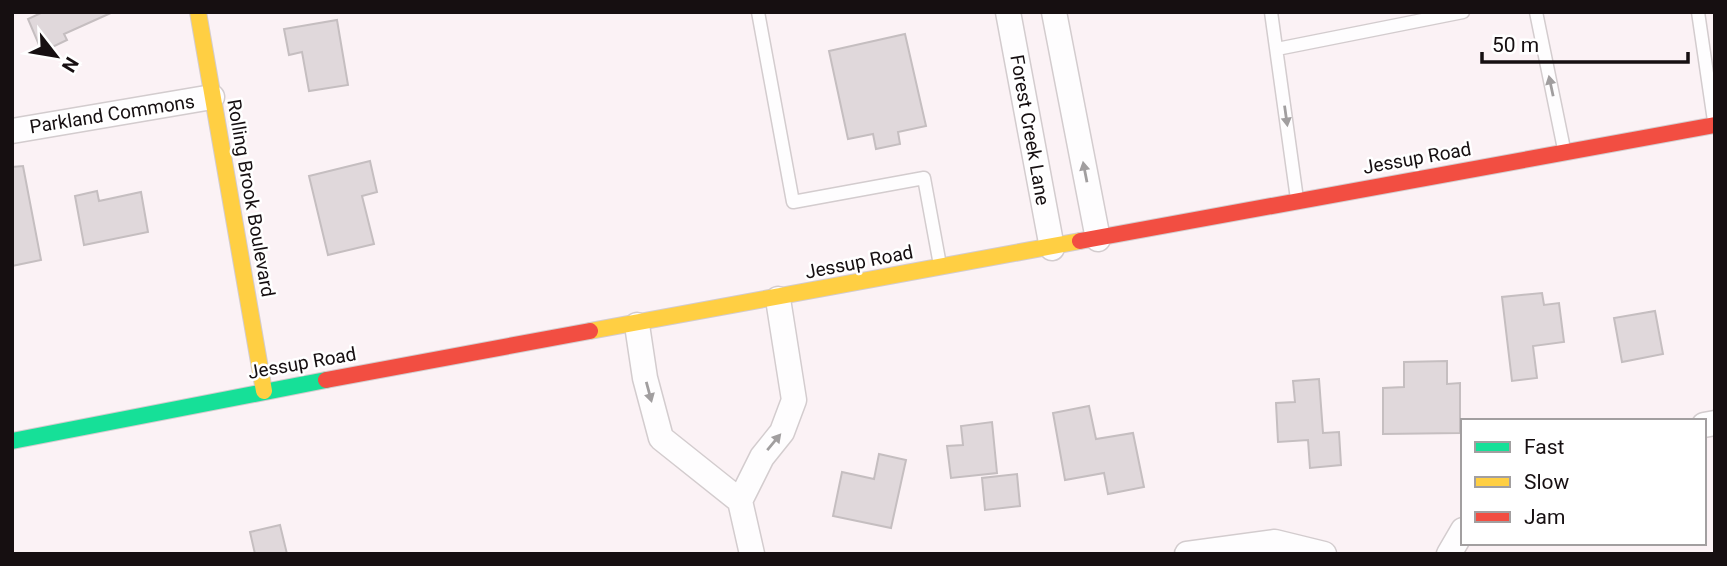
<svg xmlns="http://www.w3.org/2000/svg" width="1727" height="566" font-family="Roboto,sans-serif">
	<rect width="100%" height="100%" fill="#fbf2f5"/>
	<path fill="#e0d8db" stroke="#c5bec0" stroke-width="2" d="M43,12h70l-49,22 3,6 -25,12 -14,-33z
		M337,20l11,65 -39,6 -7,-39 -13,3 -5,-26z
		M905,34l21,92 -28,6 2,12 -24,5 -3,-15 -25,5 -19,-88z
		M370,161l7,31 -15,4 12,48 -46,11 -19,-79z
		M23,166l18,94 -29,6v-99z
		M97,191l2,10 42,-9 7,40 -64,13 -9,-49z
		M1542,293l2,12 15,-2 5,39 -31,4 4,32 -25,3 -10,-84z
		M1655,311l8,43 -41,8 -8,-44z
		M1447,361v23l13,-1v50l-77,1v-46l21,-1v-25z
		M1319,379l4,54 16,-1 2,33 -31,3 -2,-28 -30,2 -2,-39 19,-1 -2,-21z
		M1089,406l7,33 37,-6 11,54 -36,7 -4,-21 -39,7 -12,-67z
		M992,422l5,51 -46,5 -4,-32 16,-1 -2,-19z
		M879,454l27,6 -15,68 -58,-12 9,-44 32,7z
		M1017,474l3,32 -35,4 -3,-32z
		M280,525l7,29h-32l-5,-22z"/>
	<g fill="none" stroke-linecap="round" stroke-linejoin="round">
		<defs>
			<path id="lane" d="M758,12l35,190 131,-24 16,87
				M1271,12l26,187
				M1536,12l28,137
				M1698,12l16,109
				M1277,49l186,-37"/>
			<path id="street" d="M1008,12l44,236
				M1054,12l44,227
				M12,131l200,-34
				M637,325l8,53 16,60 79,63
				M1704,425l11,-2
				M752,554l-12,-53 22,-44 20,-25 12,-32 -16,-101
				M1187,554l88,-12 49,12
				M1449,554l14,-24"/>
			<path id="fast" d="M12,441l314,-61"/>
			<path id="slow" d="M198,12l66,379
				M590,331l490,-90"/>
			<path id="jam" d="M1080,241l635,-116
				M326,380l264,-49"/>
		</defs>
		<use href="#lane" stroke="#d3ccce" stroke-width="15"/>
		<use href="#street" stroke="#d3ccce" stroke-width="27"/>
		<use href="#fast" stroke="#d3ccce" stroke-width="18"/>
		<use href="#slow" stroke="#d3ccce" stroke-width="18"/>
		<use href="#jam" stroke="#d3ccce" stroke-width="18"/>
		<use href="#lane" stroke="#fefdfe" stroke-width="12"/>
		<use href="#street" stroke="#fefdfe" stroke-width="24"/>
		<use href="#fast" stroke="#16e098" stroke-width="16"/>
		<use href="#slow" stroke="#ffcf43" stroke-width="16"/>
		<use href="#jam" stroke="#f24e42" stroke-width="16"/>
	</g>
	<defs><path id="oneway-solid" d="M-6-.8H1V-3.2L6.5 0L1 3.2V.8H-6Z" transform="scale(1.75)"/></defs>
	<g fill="#a19e9f">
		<use href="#oneway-solid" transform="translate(1551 86) rotate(-102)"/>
		<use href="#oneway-solid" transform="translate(1286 116) rotate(82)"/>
		<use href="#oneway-solid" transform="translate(1085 172) rotate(-101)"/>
		<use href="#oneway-solid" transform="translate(649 392) rotate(75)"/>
		<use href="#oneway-solid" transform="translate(774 442) rotate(-50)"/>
	</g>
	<g text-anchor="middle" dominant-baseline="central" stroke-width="5" stroke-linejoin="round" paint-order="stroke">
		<g font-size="19" fill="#160f11" stroke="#fff">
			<text transform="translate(112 114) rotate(-9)">Parkland Commons</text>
			<text transform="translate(1030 130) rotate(80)">Forest Creek Lane</text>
			<text transform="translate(1417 158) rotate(-10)">Jessup Road</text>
			<text transform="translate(251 198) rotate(80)">Rolling Brook Boulevard</text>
			<text transform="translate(859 262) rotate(-11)">Jessup Road</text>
			<text transform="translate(302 363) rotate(-10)">Jessup Road</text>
		</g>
	</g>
	<rect width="1727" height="566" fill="none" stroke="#160f11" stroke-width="28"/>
	<rect x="1461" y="419" width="245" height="126" fill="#ffffff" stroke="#a29fa0" stroke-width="2"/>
	<rect x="1475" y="442" width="35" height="10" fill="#16e098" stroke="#a29fa0" stroke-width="2"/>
	<text x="1524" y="454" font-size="21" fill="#160f11">Fast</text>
	<rect x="1475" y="477" width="35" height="10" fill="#ffcf43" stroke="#a29fa0" stroke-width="2"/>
	<text x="1524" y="489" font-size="21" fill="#160f11">Slow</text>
	<rect x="1475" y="512" width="35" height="10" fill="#f24e42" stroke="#a29fa0" stroke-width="2"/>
	<text x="1524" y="524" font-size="21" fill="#160f11">Jam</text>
	<g transform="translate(56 56) rotate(121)" stroke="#ffffff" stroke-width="5" paint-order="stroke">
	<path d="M0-5L12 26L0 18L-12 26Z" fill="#160f11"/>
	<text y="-10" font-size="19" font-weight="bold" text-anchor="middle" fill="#160f11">N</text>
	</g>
	<path d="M1482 52v10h206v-10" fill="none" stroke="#160f11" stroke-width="3.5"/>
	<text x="1492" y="52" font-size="21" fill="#160f11" stroke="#ffffff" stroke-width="5" paint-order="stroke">50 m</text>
</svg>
